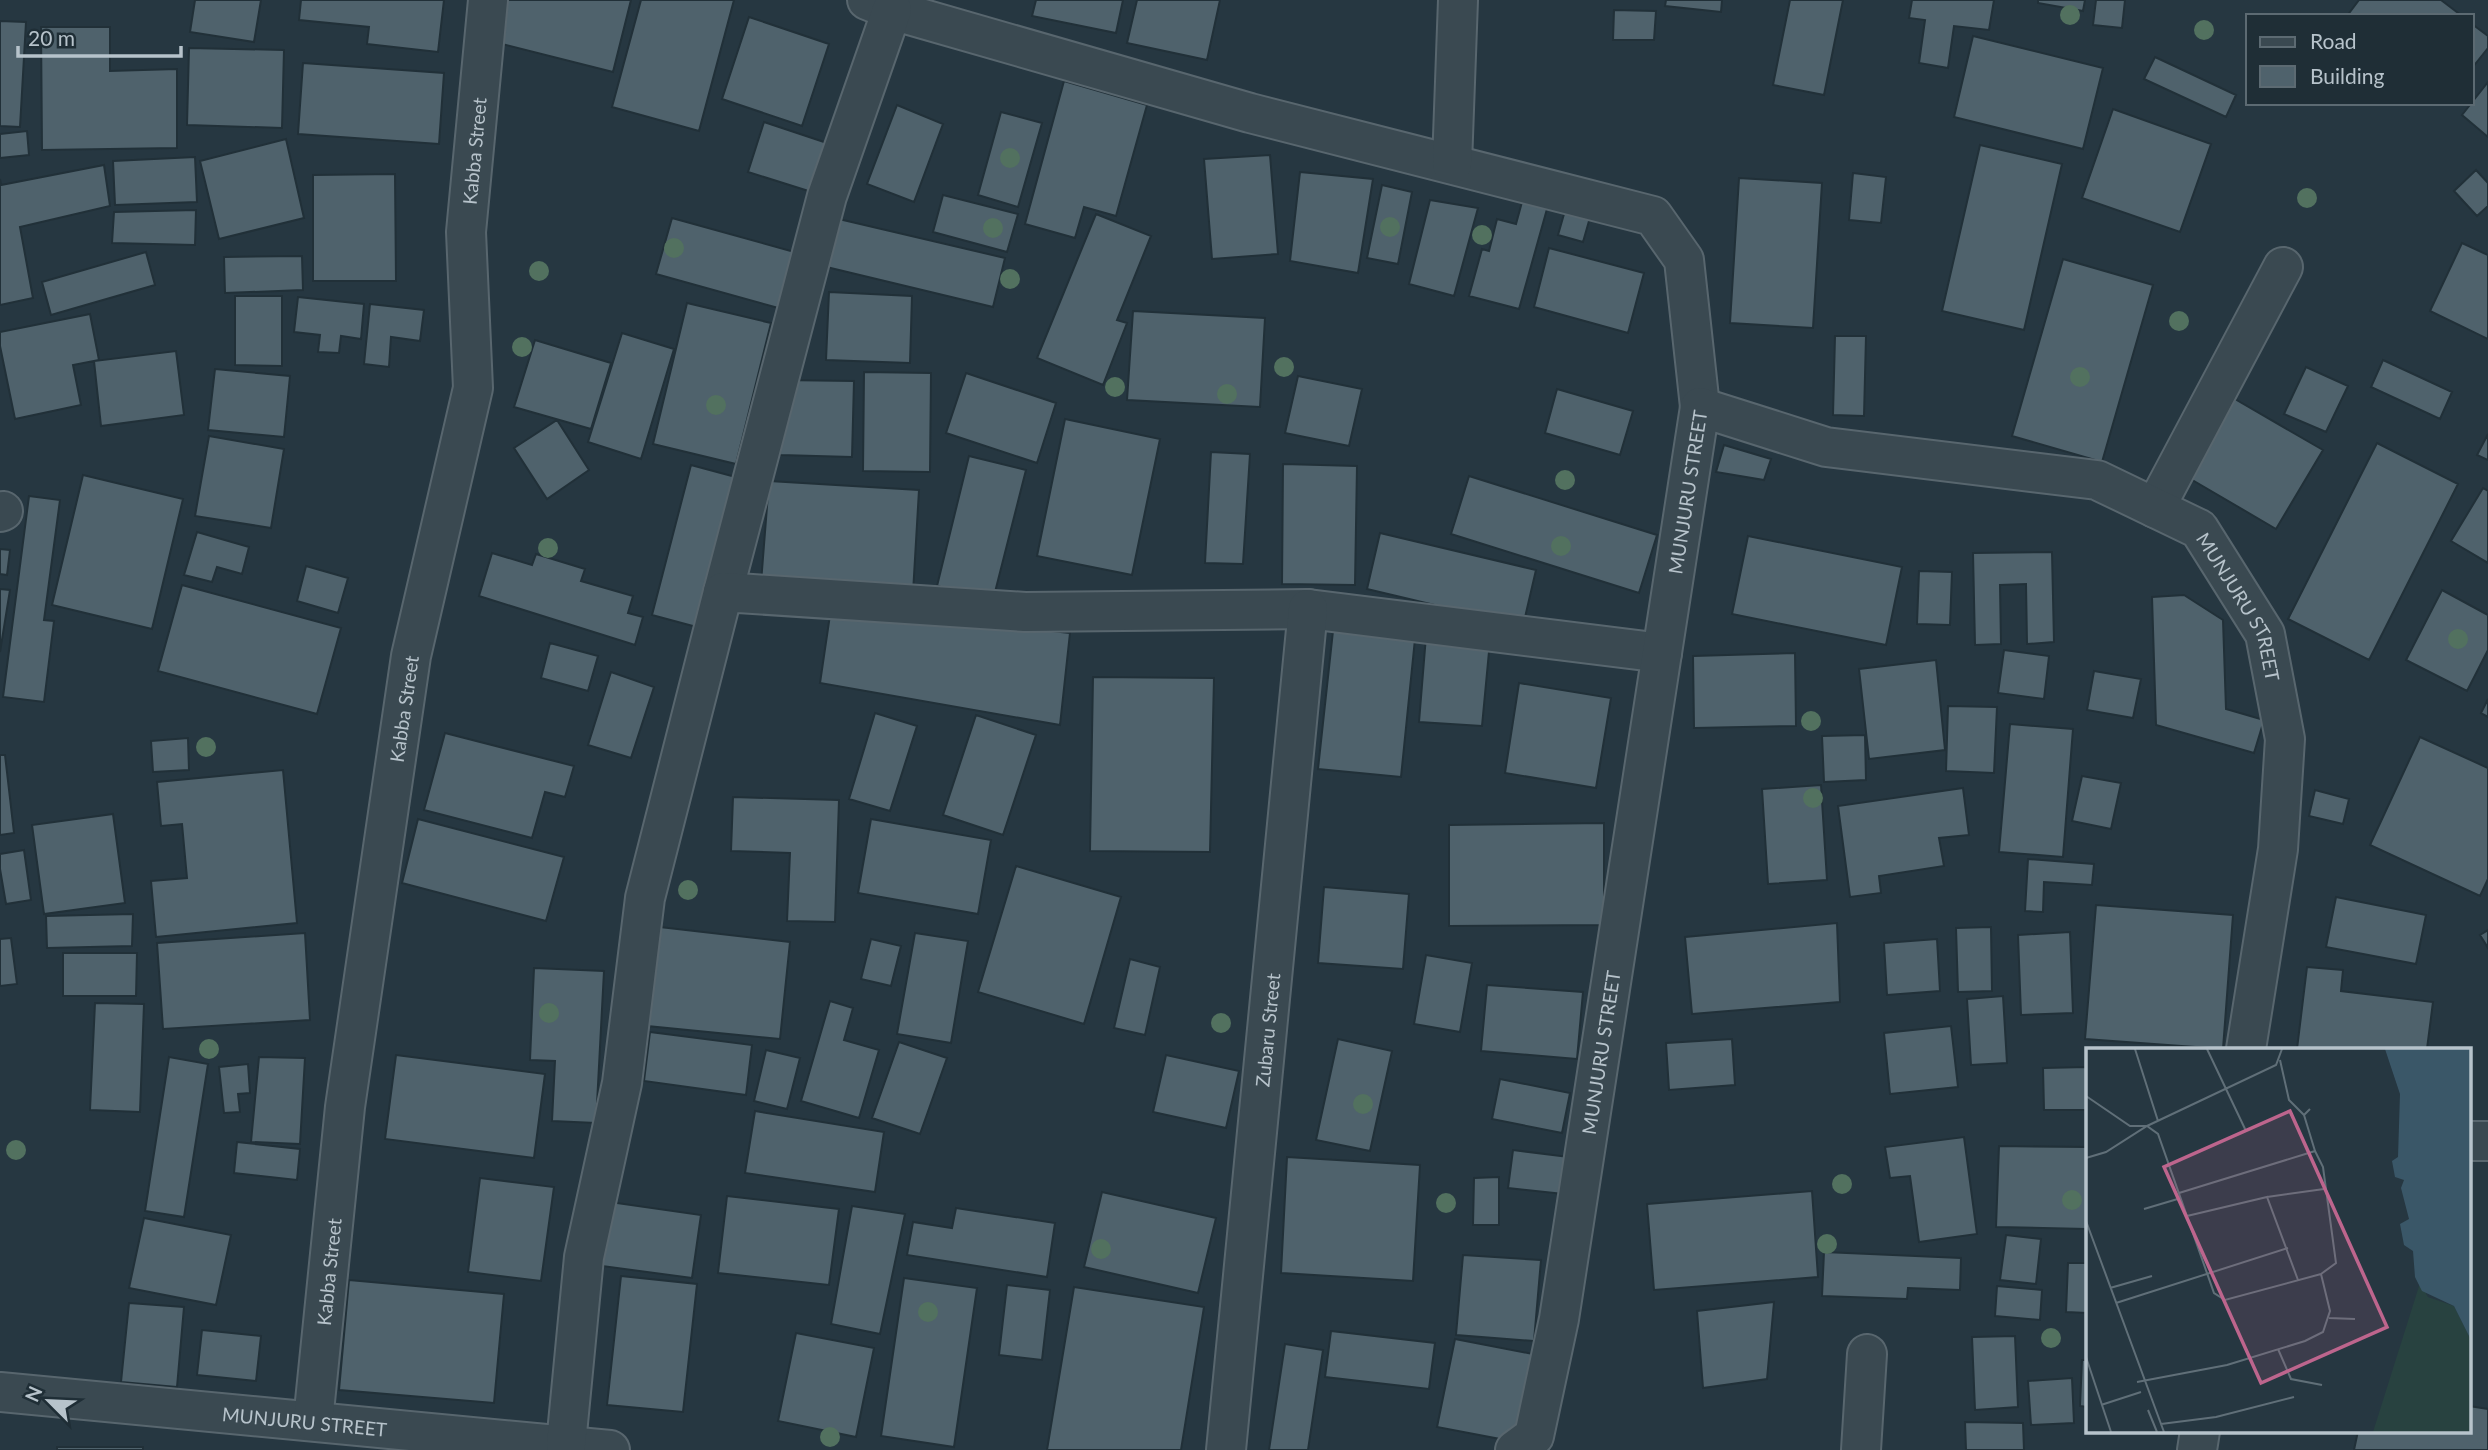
<svg xmlns="http://www.w3.org/2000/svg" width="2488" height="1450" font-family="Lato,sans-serif">
	<rect width="100%" height="100%" fill="#263741"/>
	<path fill="#4f626c" stroke="#213038" stroke-width="2" d="M195,0h66l-7,42 -64,-10z
		M301,0h143l-6,52 -71,-8 2,-17 -70,-7z
		M500,0h131l-18,72 -123,-31z
		M641,0h93l-35,131 -87,-24z
		M1036,0h87l-7,33 -84,-17z
		M1137,0h83l-13,60 -80,-17z
		M1666,0h56l-1,12 -56,-6z
		M1790,0h53l-19,95 -51,-10z
		M1912,0h82l-5,30 -35,-4 -6,42 -29,-5 6,-43 -16,-2z
		M2038,0h47l-2,11 -45,-8z
		M2096,0h29l-3,28 -29,-3z
		M2359,0h82l21,16h-115z
		M1614,10l42,1 -2,29h-41z
		M749,17l80,27 -27,82 -80,-27z
		M0,21l26,1 -6,105 -20,-1z
		M2472,24l16,12v12l-16,20z
		M41,27h69v44l67,-2v79l-135,2z
		M1973,36l130,32 -20,81 -129,-32z
		M189,48l95,2 -2,78 -95,-3z
		M2155,57l81,38 -10,22 -82,-38z
		M303,63l141,10 -5,71 -141,-10z
		M1064,81l83,24 -31,111 -32,-9 -9,31 -50,-14z
		M2488,82v55l-26,-22z
		M897,105l46,19 -29,78 -47,-18z
		M2113,109l98,35 -31,88 -98,-34z
		M1001,112l41,11 -24,84 -40,-12z
		M764,122l69,23 -15,49 -70,-22z
		M27,131l2,24 -29,3v-24z
		M286,139l18,79 -85,21 -19,-78z
		M1980,145l82,19 -38,166 -82,-19z
		M1270,155l8,99 -66,5 -8,-100z
		M195,157l2,45 -82,3 -2,-44z
		M104,165l6,41 -90,21 13,71 -33,7v-126l1,6z
		M2476,170l12,13v23l-11,10 -23,-25z
		M1300,172l73,7 -15,94 -68,-12z
		M1853,173l33,4 -5,46 -32,-3z
		M395,174l1,107h-83v-106z
		M1739,178l83,5 -9,145 -83,-5z
		M1382,185l30,7 -14,72 -31,-6z
		M943,195l75,19 -11,38 -74,-20z
		M1430,200l48,8 -24,88 -45,-12z
		M1568,200l25,7 -10,35 -25,-7z
		M1522,202l25,7 -28,100 -50,-13 13,-47 7,2 8,-32 19,5z
		M196,210l-1,35 -83,-2 2,-31z
		M1096,214l55,22 -34,84 10,3 -24,62 -66,-27z
		M826,216l179,42 -12,49 -179,-43z
		M672,218l126,35 -16,56 -126,-35z
		M2462,243l26,12v84l-58,-28z
		M1549,248l95,25 -16,60 -94,-26z
		M146,252l9,33 -104,30 -9,-33z
		M302,256l1,34 -78,3 -1,-36z
		M2063,259l90,26 -51,177 -90,-26z
		M829,292l83,4 -2,67 -84,-3z
		M235,296h47v70l-47,-1z
		M298,297l66,7 -3,35 -20,-3 -2,17 -21,-1 2,-17 -26,-3z
		M687,303l84,20 -35,141 -83,-20z
		M370,304l54,6 -4,31 -29,-4 -2,30 -25,-3z
		M1133,311l132,7 -5,89 -133,-7z
		M90,314l9,46 -26,5 8,40 -66,14 -15,-73v-14z
		M622,333l52,16 -33,110 -53,-17z
		M1835,336h31l-2,80 -31,-1z
		M535,340l76,23 -20,66 -77,-22z
		M176,351l8,64 -83,11 -7,-65z
		M2383,360l69,32 -12,27 -69,-32z
		M2306,367l42,19 -22,46 -42,-18z
		M215,369l75,7 -6,61 -76,-7z
		M864,372l67,1 -1,99 -67,-1z
		M966,373l90,30 -19,60 -91,-30z
		M1298,376l64,13 -13,57 -64,-13z
		M781,380l73,1 -2,76 -72,-2z
		M1557,389l76,22 -13,44 -75,-22z
		M2228,395l95,55 -47,79 -94,-55z
		M1065,419l95,20 -28,136 -95,-19z
		M557,420l32,50 -42,29 -33,-51z
		M2488,434v26l-11,-5z
		M209,436l75,13 -13,79 -76,-12z
		M2377,443l81,41 -89,176 -81,-41z
		M1724,445l47,14 -7,21 -48,-8z
		M1211,452l39,2 -7,110 -38,-1z
		M969,456l57,14 -33,130 -56,-14z
		M1283,464l74,2 -2,119 -73,-1z
		M691,465l52,14 -39,150 -52,-14z
		M83,475l100,24 -31,130 -100,-24z
		M1469,476l188,59 -18,58 -188,-59z
		M769,481l150,9 -6,103 -152,-10z
		M2483,488l5,3v72l-37,-22z
		M29,496l31,4 -16,120 10,1 -10,81 -41,-5z
		M197,532l52,15 -7,27 -25,-7 -5,15 -28,-7z
		M1380,533l156,37 -13,56 -156,-37z
		M1748,536l154,31 -16,78 -154,-31z
		M0,549l10,1 -3,25 -7,-1z
		M2052,552l2,90 -27,2 -1,-60 -26,1 1,59 -26,1 -2,-92z
		M492,553l40,12 4,-11 49,15 -4,12 52,15 -5,17 15,4 -8,28 -156,-49z
		M306,566l42,12 -10,35 -41,-12z
		M1919,571l33,1 -2,53 -33,-1z
		M182,585l159,43 -24,86 -159,-43z
		M0,589l10,1 -10,62z
		M2442,590l46,25v35l-21,41 -61,-31z
		M2184,595l39,25 3,89 38,11 -10,33 -98,-28 -4,-128z
		M831,608l239,25 -10,92 -240,-42z
		M1333,631l82,8 -14,138 -83,-8z
		M1426,636l64,5 -8,85 -63,-4z
		M550,643l48,13 -10,35 -47,-13z
		M2004,650l45,6 -5,43 -46,-6z
		M1795,653l1,73 -102,2 -1,-72z
		M1936,660l9,90 -76,9 -10,-90z
		M2094,671l47,8 -8,39 -46,-8z
		M611,672l43,15 -23,71 -43,-13z
		M1093,677l121,1 -4,174 -120,-1z
		M1519,683l92,15 -15,90 -91,-15z
		M2488,699v18l-7,-4z
		M1948,706l49,1 -3,66 -48,-2z
		M875,713l42,13 -27,85 -41,-12z
		M976,715l60,20 -33,100 -60,-20z
		M2010,724l63,5 -10,128 -64,-5z
		M445,733l129,33 -9,31 -20,-5 -13,46 -108,-28z
		M1865,735l1,45 -42,2 -2,-46z
		M2420,737l68,31v111l-8,17 -110,-51z
		M188,738l1,32 -36,2 -2,-31z
		M0,755h5l9,78 -14,2z
		M283,770l14,153 -141,14 -5,-56 36,-3 -5,-54 -21,2 -4,-44z
		M2082,776l39,7 -10,46 -39,-8z
		M1821,785l6,95 -59,4 -6,-95z
		M1963,788l6,47 -30,3 5,28 -65,10 2,17 -31,4 -12,-91z
		M2315,790l34,9 -6,25 -34,-8z
		M733,797l106,3 -4,122 -48,-1 3,-68 -59,-2z
		M113,814l12,89 -81,11 -12,-89z
		M418,819l146,38 -18,64 -144,-38z
		M871,819l120,21 -13,74 -120,-21z
		M1604,823v102l-155,1v-101z
		M24,850l7,50 -25,4 -6,-35v-15z
		M2028,859l66,5 -2,21 -48,-3 -1,30 -18,-1z
		M1016,866l105,31 -37,127 -106,-32z
		M1324,887l85,7 -6,75 -85,-6z
		M2336,897l90,18 -10,49 -90,-17z
		M2096,905l137,10 -10,134 -138,-10z
		M133,914l-1,32 -85,2 -1,-32z
		M1837,923l3,79 -148,12 -7,-77z
		M651,926l139,16 -10,97 -143,-14z
		M1991,927l1,64 -34,1 -2,-64z
		M2488,930v18l-8,-13z
		M2070,932l3,81 -52,2 -3,-80z
		M305,933l5,87 -147,9 -6,-86z
		M915,933l53,8 -17,102 -54,-9z
		M11,938l6,46 -17,2v-47z
		M871,939l30,7 -10,40 -30,-7z
		M1937,939l3,52 -53,4 -3,-52z
		M63,953h74l-1,43h-73z
		M1426,955l46,8 -12,69 -46,-8z
		M1130,959l30,8 -15,68 -31,-7z
		M2307,967l36,3 -2,21 92,11 -6,47h-130z
		M534,968l70,3 -8,152 -44,-2 3,-60 -25,-1z
		M1487,985l96,7 -6,67 -96,-8z
		M2003,996l4,67 -36,2 -4,-66z
		M830,1001l23,7 -9,32 35,10 -20,68 -58,-17z
		M95,1003l49,1 -4,108 -50,-2z
		M1951,1026l7,61 -68,7 -6,-61z
		M650,1032l102,13 -6,50 -102,-14z
		M1338,1039l54,12 -22,100 -54,-11z
		M1732,1039l3,46 -66,5 -3,-47z
		M899,1042l48,16 -27,76 -48,-16z
		M766,1050l34,8 -13,51 -33,-8z
		M396,1055l149,19 -11,84 -149,-19z
		M1166,1055l73,16 -13,57 -73,-16z
		M169,1057l39,7 -24,153 -39,-6z
		M259,1057l46,1 -5,86 -49,-2z
		M248,1064l2,29 -12,1 2,18 -16,1 -5,-46z
		M2087,1067v43h-43l-1,-42z
		M1500,1079l70,14 -8,40 -70,-14z
		M755,1111l129,21 -9,60 -130,-19z
		M1964,1137l13,97 -58,8 -9,-66 -20,2 -5,-31z
		M237,1142l63,7 -3,31 -63,-7z
		M1999,1146l88,1v82l-91,-2z
		M1513,1150l64,8 -4,37 -65,-7z
		M1287,1157l133,8 -7,116 -132,-8z
		M1499,1177v48h-26l1,-47z
		M480,1178l74,9 -13,94 -73,-9z
		M1812,1191l6,86 -164,13 -7,-86z
		M1102,1192l114,26 -18,75 -114,-26z
		M727,1196l112,13 -10,76 -111,-12z
		M610,1202l91,13 -9,63 -90,-12z
		M852,1206l53,8 -25,120 -49,-10z
		M956,1208l99,15 -8,54 -140,-22 6,-33 39,6z
		M144,1218l87,17 -15,70 -87,-17z
		M2006,1235l35,4 -5,45 -36,-4z
		M1824,1252l137,6 -1,32 -52,-2 -1,11 -85,-3z
		M1463,1255l78,5 -7,81 -78,-6z
		M2068,1263h19v50l-21,-1z
		M621,1276l76,8 -14,128 -76,-7z
		M904,1278l73,10 -23,159 -73,-11z
		M349,1280l155,14 -10,109 -155,-13z
		M1007,1285l43,5 -8,70 -43,-5z
		M1997,1286l45,4 -2,30 -45,-4z
		M1074,1287l130,20 -23,143h-134z
		M1774,1302l-7,77 -64,9 -6,-77z
		M129,1303l55,4 -7,80 -56,-5z
		M202,1330l59,6 -5,45 -59,-6z
		M1331,1331l104,12 -6,46 -104,-12z
		M796,1333l78,15 -18,89 -78,-16z
		M2015,1336l3,71 -43,3 -3,-73z
		M1455,1339l78,15 -17,88 -79,-15z
		M1285,1344l38,6 -15,100h-39z
		M2082,1360h5v47l-7,-1z
		M2072,1378l2,45 -43,2 -3,-44z
		M2469,1406l19,3v41h-134l4,-19h111z
		M1965,1422l58,1 1,27h-58z
		M57,1447h86v3h-86z"/>
	<g fill="none" stroke-linecap="round" stroke-linejoin="round">
		<defs>
			<g id="minor">
				<path d="M867,0l25,10 358,103 403,103 31,44 16,147"/>
				<path d="M1452,164l6,-164"/>
				<path d="M2155,508l128,-241"/>
				<path d="M0,512l3,-1"/>
				<path d="M723,592l104,-396 65,-186"/>
				<path d="M2469,1141h19"/>
				<path id="s1" d="M0,1392l610,58"/>
				<path id="s2" d="M313,1421l32,-314 66,-451 62,-268 -7,-156 22,-232"/>
				<path d="M566,1444l18,-187 38,-174 23,-185 78,-306 302,20 283,-3 354,44"/>
				<path id="s3" d="M1226,1450l82,-841"/>
				<path id="s4" d="M1515,1450l19,-14 25,-117 141,-912 126,40 271,33 102,49 66,105 20,105 -7,110 -32,200"/>
				<path d="M1861,1450l6,-96"/>
				<path d="M2197,1450l3,-19"/>
			</g>
		</defs>
		<use href="#minor" stroke="#58666e" stroke-width="42"/>
		<use href="#minor" stroke="#3a4951" stroke-width="38"/>
	</g>
	<g fill="#52715f">
		<circle cx="2070" cy="15" r="10"/>
		<circle cx="2204" cy="30" r="10"/>
		<circle cx="1010" cy="158" r="10"/>
		<circle cx="2307" cy="198" r="10"/>
		<circle cx="1390" cy="227" r="10"/>
		<circle cx="993" cy="228" r="10"/>
		<circle cx="1482" cy="235" r="10"/>
		<circle cx="674" cy="248" r="10"/>
		<circle cx="539" cy="271" r="10"/>
		<circle cx="1010" cy="279" r="10"/>
		<circle cx="2179" cy="321" r="10"/>
		<circle cx="522" cy="347" r="10"/>
		<circle cx="1284" cy="367" r="10"/>
		<circle cx="2080" cy="377" r="10"/>
		<circle cx="1115" cy="387" r="10"/>
		<circle cx="1227" cy="394" r="10"/>
		<circle cx="716" cy="405" r="10"/>
		<circle cx="1565" cy="480" r="10"/>
		<circle cx="1561" cy="546" r="10"/>
		<circle cx="548" cy="548" r="10"/>
		<circle cx="2458" cy="639" r="10"/>
		<circle cx="1811" cy="721" r="10"/>
		<circle cx="206" cy="747" r="10"/>
		<circle cx="1813" cy="798" r="10"/>
		<circle cx="688" cy="890" r="10"/>
		<circle cx="549" cy="1013" r="10"/>
		<circle cx="1221" cy="1023" r="10"/>
		<circle cx="209" cy="1049" r="10"/>
		<circle cx="1363" cy="1104" r="10"/>
		<circle cx="16" cy="1150" r="10"/>
		<circle cx="1842" cy="1184" r="10"/>
		<circle cx="2072" cy="1200" r="10"/>
		<circle cx="1446" cy="1203" r="10"/>
		<circle cx="1827" cy="1244" r="10"/>
		<circle cx="1101" cy="1249" r="10"/>
		<circle cx="928" cy="1312" r="10"/>
		<circle cx="2051" cy="1338" r="10"/>
		<circle cx="830" cy="1437" r="10"/>
	</g>
	<g text-anchor="middle" dominant-baseline="central" stroke-width="5" stroke-linejoin="round" paint-order="stroke">
		<g font-size="19" fill="#b7c3cb" stroke="#1f2e36">
			<text stroke="none"><textPath href="#s2" startOffset="1284">Kabba Street</textPath></text>
			<text stroke="none"><textPath href="#s4" startOffset="980">MUNJURU STREET</textPath></text>
			<text stroke="none"><textPath href="#s4" startOffset="1673">MUNJURU STREET</textPath></text>
			<text stroke="none"><textPath href="#s2" startOffset="718">Kabba Street</textPath></text>
			<text stroke="none"><textPath href="#s3" startOffset="422">Zubaru Street</textPath></text>
			<text stroke="none"><textPath href="#s4" startOffset="413">MUNJURU STREET</textPath></text>
			<text stroke="none"><textPath href="#s2" startOffset="150">Kabba Street</textPath></text>
			<text stroke="none"><textPath href="#s1" startOffset="306">MUNJURU STREET</textPath></text>
		</g>
	</g>
	<g transform="translate(2086 1048)">
		<rect width="385" height="385" fill="#263741"/>
		<path d="M334,235l8,14 26,9 17,34v92h-98z" fill="#284240"/>
		<path d="M299,1h86v291l-17,-34 -32,-15 -7,-14 -2,-26 -9,-6 -4,-21 9,-5 -8,-31 3,-8 -9,-3 -3,-16 6,-4 2,-63z" fill="#3a5768"/>
		<path fill="none" stroke="#606f78" stroke-width="2" d="M49,1l23,72M121,1l39,82M194,12l9,40 15,15 6,-6M0,48l44,30h17l11,8 56,159 11,7 96,-26 9,37 -7,21 -18,9 -78,24 -90,17M229,103l8,16 13,96 -15,11M0,110l20,-6 41,-26 129,-61 6,-16M93,145l136,-42 -11,-36M181,149l57,-8M58,161l37,-11M101,168l80,-19 31,83M0,173l78,211M24,240l42,-12M30,255l172,-55M243,270l26,1M192,301l13,30 31,6M0,309l25,75M15,357l40,-13M62,362l9,22M75,376l55,-7 78,-20"/>
		<path fill="#bd658d" fill-opacity="0.15" stroke="#bd658d" stroke-width="3.5" d="M204,63l97,216 -126,56 -97,-216z"/>
		<rect width="385" height="385" fill="none" stroke="#b7c3cb" stroke-width="3.5"/>
	</g>
	<rect x="2246" y="14" width="228" height="91" fill="#1f2e36" stroke="#5c6a72" stroke-width="2"/>
	<rect x="2260" y="37" width="35" height="10" fill="#3a4951" stroke="#5c6a72" stroke-width="2"/>
	<text x="2310" y="49" font-size="21" fill="#b7c3cb">Road</text>
	<rect x="2260" y="66" width="35" height="21" fill="#4f626c" stroke="#5c6a72" stroke-width="2"/>
	<text x="2310" y="84" font-size="21" fill="#b7c3cb">Building</text>
	<g transform="translate(49 1401) rotate(294)" stroke="#1f2e36" stroke-width="5" paint-order="stroke">
	<path d="M0-5L12 26L0 18L-12 26Z" fill="#b7c3cb"/>
	<text y="-10" font-size="19" font-weight="bold" text-anchor="middle" fill="#b7c3cb">N</text>
	</g>
	<path d="M18 46v10h163v-10" fill="none" stroke="#b7c3cb" stroke-width="3.5"/>
	<text x="28" y="46" font-size="21" fill="#b7c3cb" stroke="#1f2e36" stroke-width="5" paint-order="stroke">20 m</text>
</svg>
